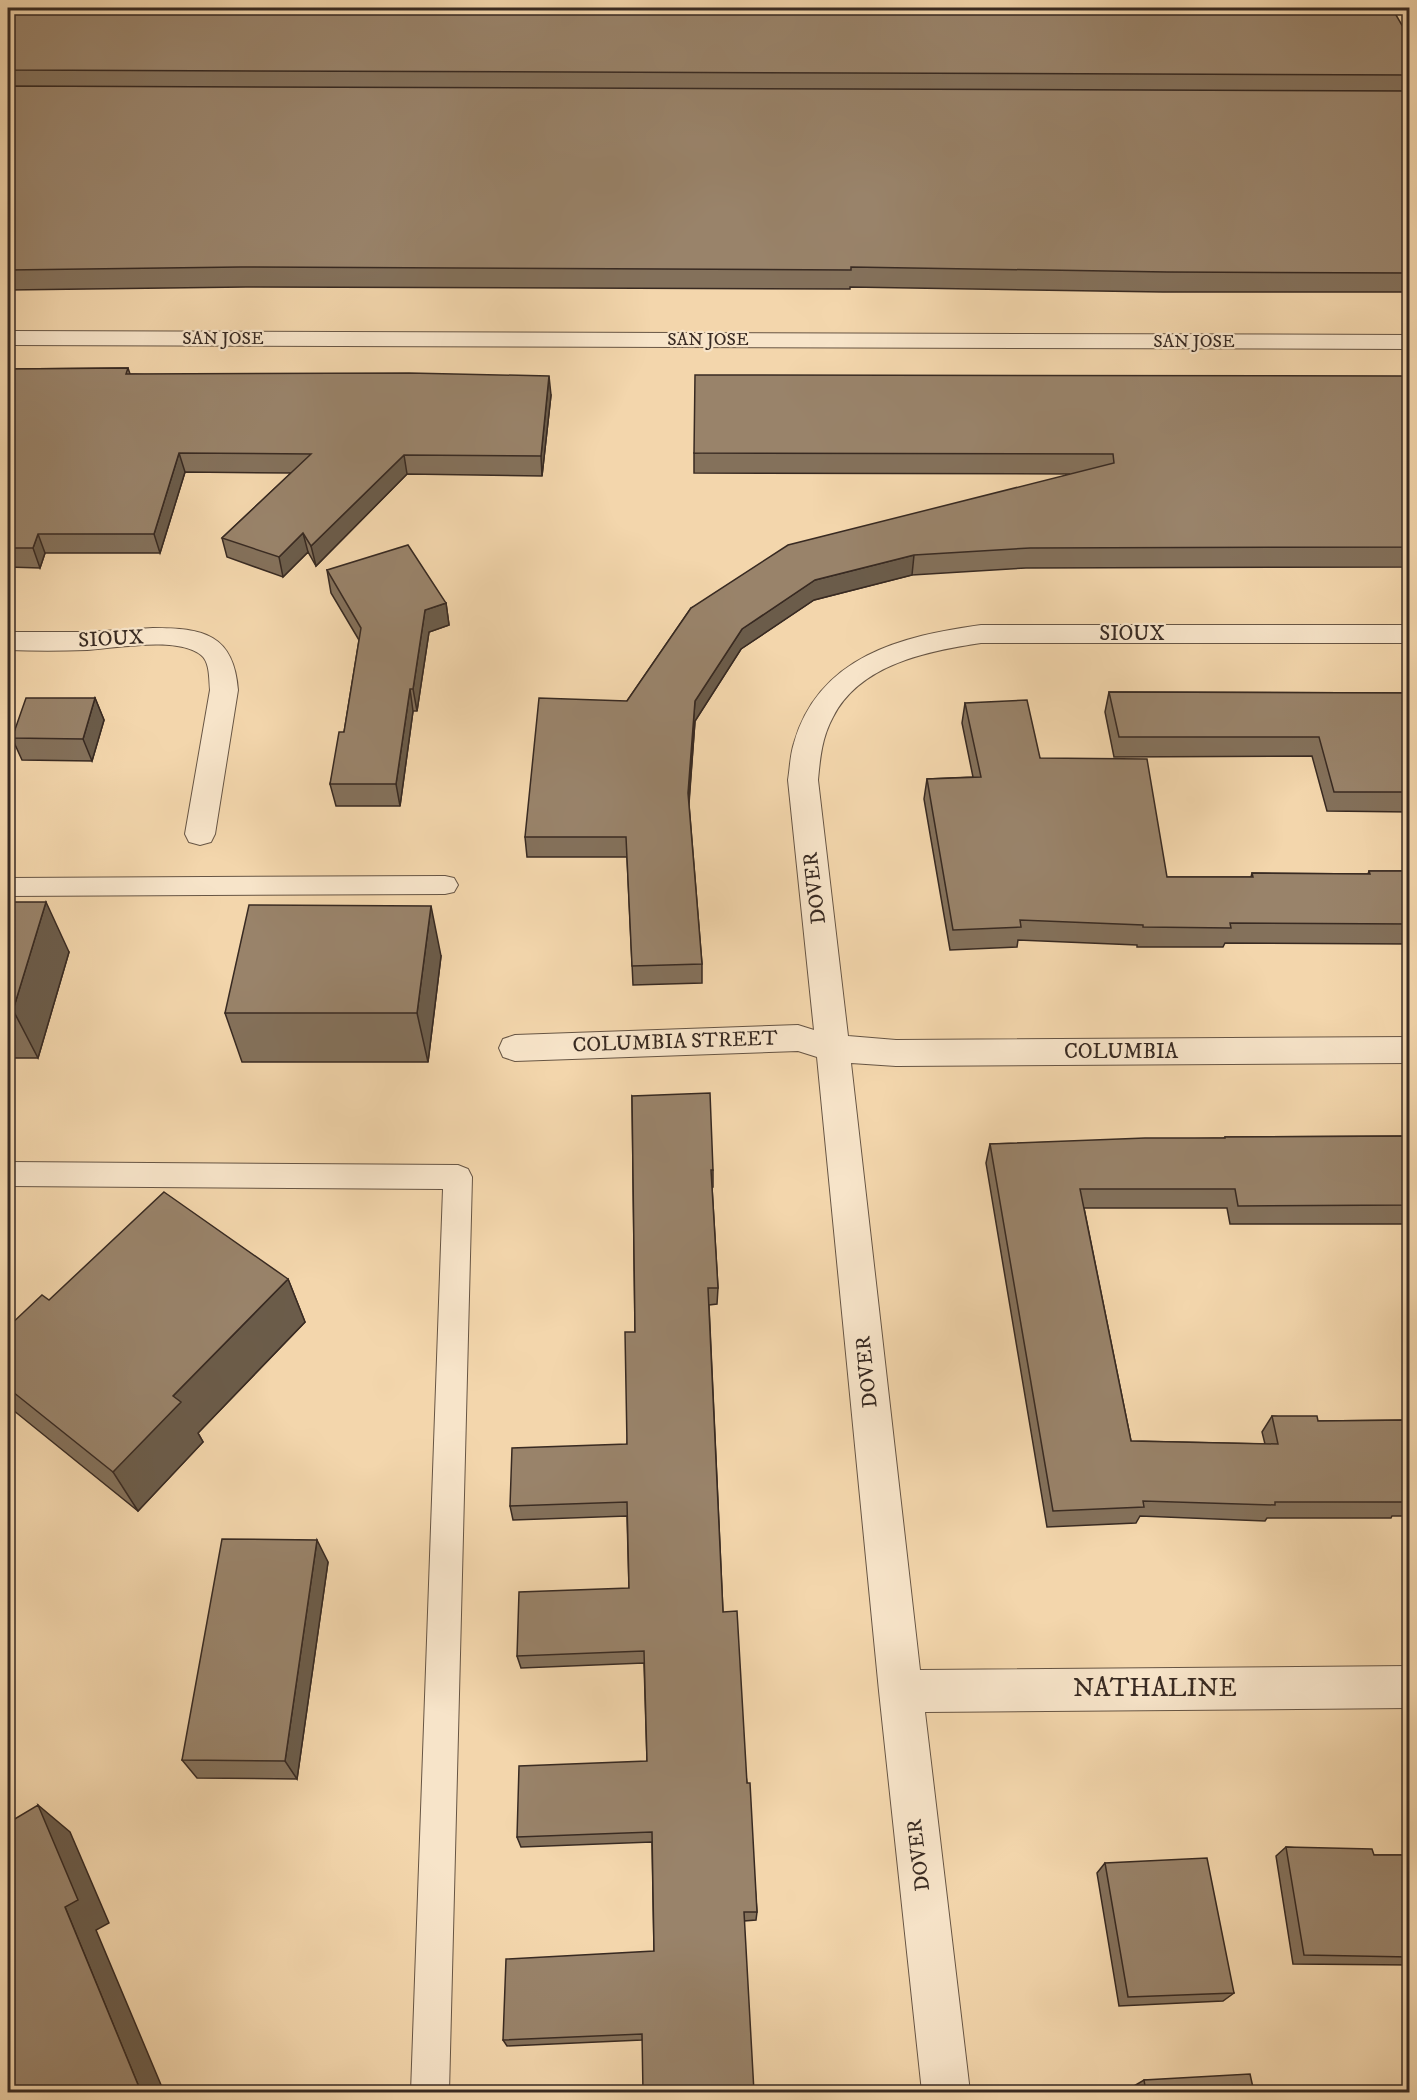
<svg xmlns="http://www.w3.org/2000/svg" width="1417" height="2100" font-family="'IM FELL DW Pica',serif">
	<rect width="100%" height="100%" fill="#f3d6ac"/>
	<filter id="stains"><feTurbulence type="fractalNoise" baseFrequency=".00333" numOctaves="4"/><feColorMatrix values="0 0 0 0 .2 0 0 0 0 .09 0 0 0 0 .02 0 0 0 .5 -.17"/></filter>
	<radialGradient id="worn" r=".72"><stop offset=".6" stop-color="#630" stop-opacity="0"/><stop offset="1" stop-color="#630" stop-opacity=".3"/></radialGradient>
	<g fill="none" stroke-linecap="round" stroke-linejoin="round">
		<defs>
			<path id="service" d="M445,876l9,2 4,7 -4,7 -9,2 -437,2v-18z
				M8,1162l450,3 10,4 4,8 -23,915h-38l32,-903 -435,-3z"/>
			<path id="minor" d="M8,331l1402,4v14l-1402,-4z
				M981,625h429v18h-429c-53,8 -121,21 -148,74 -11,20 -13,41 -15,63l30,256 48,4 514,-3v26l-514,3 -45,-3 69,607 490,-4v42l-485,4 45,380h-48l-43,-401 -62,-634 -19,-6 -283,10 -12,-4 -4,-9 4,-9 12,-4 283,-10 16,5 -26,-250c2,-12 2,-25 6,-37 25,-87 108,-107 187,-118z
				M153,628c50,0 81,6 85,62l-23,144 -4,8 -11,3 -11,-3 -4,-8 25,-144c-1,-11 0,-28 -9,-35 -23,-19 -85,-7 -114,-5 -26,1 -53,1 -79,0v-18h78z"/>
		</defs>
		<use href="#service" stroke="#675544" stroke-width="2"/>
		<use href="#minor" stroke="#675544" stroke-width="2"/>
		<use href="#service" fill="#f7e4c9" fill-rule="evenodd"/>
		<use href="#minor" fill="#f7e4c9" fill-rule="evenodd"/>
	</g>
	<path fill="#84715b" stroke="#382a22" stroke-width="1.5" d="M8,8l1402,31v253h-247l-313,-5v2l-604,-2 -238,3z
		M128,368l2,6 421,21 -9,81 -135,-2 -91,92 -8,-14 -25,25 -56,-20 -5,-19 69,-65 -106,-1 -25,81h-115l-5,15 -32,-1v-198z
		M1410,376v191l-384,1 -114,7 -98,25 -73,49 -46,72 -6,83 13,160v19l-69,2 -6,-128h-100l-2,-20 102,-136 64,-93 379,-134 -376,-1v-20z
		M327,570l119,33 3,22 -20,7 -12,79h-4l-13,95h-64l-6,-22 14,-52 15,-92 -28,-47z
		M1109,692l301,1v119l-83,-1 -15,-55 -198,1 -9,-45z
		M95,698l9,22 -12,41 -70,-1 -10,-22z
		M965,703l75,55 127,119h84l1,-4 116,1 1,-3h41v73l-185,-1 -2,4h-86v-2l-119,-5 -1,7 -67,3 -26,-151 3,-20 46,-2 -11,-54z
		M8,902l61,50 -31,106h-30z
		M441,956l-13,106h-186l-17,-49z
		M632,1096l81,74v17h-1l6,101 -1,16 -8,1 14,307 24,171 10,129 -1,8 -12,1 -102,119 -135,6 -4,-6 151,-89 -2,-109 -131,5 -4,-10 130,-76 -3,-98 -123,5 -4,-12 112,-68 -2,-72 -114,4 -3,-14 117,-62 8,-112z
		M1410,1136v88h-180l-3,-16h-143l47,233 134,3 -3,-12 10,-16 46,5 92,-1v96h-18l-1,2h-124l-2,3 -125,-5 -4,7 -89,4 -61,-364 4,-19 234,-6 1,-1z
		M288,1279l17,43 -107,111 5,9 -65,69 -130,-105v-79l41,-27z
		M328,1562l-31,217 -100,-1 -15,-18z
		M1286,1847l88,8h36v110l-117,-1 -17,-108z
		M1105,1863l129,130 -11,8 -104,5 -22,-133z
		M1144,2080l110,12h-119l-1,-6z"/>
	<path fill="#6b5c4a" stroke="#382a22" stroke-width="1.5" d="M549,376l2,19 -9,81 -1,-20z
		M179,453l6,19 -25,81 -6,-19z
		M404,455l3,19 -91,92 -5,-20z
		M303,533l5,19 -25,25 -4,-20z
		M38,534l7,19 -5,15 -7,-20z
		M914,555l-2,20 -98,25 -73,49 -46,72 -7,92v-20l7,-92 47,-72 73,-49z
		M446,603l3,22 -20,7 -12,79 -4,-22 12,-79z
		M410,689l3,22 -13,95 -4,-22z
		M95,698l9,22 -12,41 -9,-22z
		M46,902l23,50 -31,106 -25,-48z
		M431,906l10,50 -13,106 -11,-49z
		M288,1279l17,43 -107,111 5,9 -65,69 -25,-39 60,-76z
		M317,1540l11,22 -31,217 -12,-18z
		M38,1805l32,27 39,91 -13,7 68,162h-23l-76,-185z"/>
	<path fill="#99836a" stroke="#382a22" stroke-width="1.5" d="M8,8h151l-1,3 6,-3h1228l18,31v36l-1402,-5z
		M8,86l1402,5v182l-243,-1 -316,-5v3l-610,-3 -233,3z
		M128,368l-2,6 283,-1 140,3 -8,80 -137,-1 -93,91 -8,-13 -24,24 -57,-19 89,-84 -132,-1 -25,81h-116l-5,14h-25v-179z
		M695,375l715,1v171l-380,1 -116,7 -99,25 -73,49 -47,72 -7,92 14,171 -70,2 -6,-129h-101l14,-139 88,3 64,-93 97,-63 326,-82 -1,-9 -419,-1z
		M408,545l38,58 -21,7 -12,79h-3l-14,95h-66l9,-52h5l17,-104 -34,-58z
		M1109,692l301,1v99h-76l-15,-55h-200z
		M26,698h69l-12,41 -71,-1z
		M1027,700l13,58 107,1 20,118h86l-1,-4 118,1 -1,-3h41v53l-180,-1 1,5 -88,-1v-2l-123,-5 1,7 -68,3 -26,-151 54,-2 -16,-74z
		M8,902h38l-33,108h-5z
		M249,905l182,1 -14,107h-192z
		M710,1093l3,77h-2l7,118h-10l15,324 14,-1 10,172h3l7,129h-13l10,180h-111l-1,-58 -139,6 3,-81 148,-8 -2,-119 -135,5 2,-71 128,-5 -3,-110 -127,5 2,-64 110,-4 -2,-86 -117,4 2,-58 115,-4 -2,-112h10l-3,-236z
		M1410,1136v69l-172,1 -3,-17h-155l51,252 147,3 -6,-28h45l1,5 92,-1v81h-7v1h-128v3l-132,-4 1,6 -91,4 -63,-367 155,-6h80v-1z
		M164,1192l124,87 -115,117 8,6 -68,70 -105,-84v-61l34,-32 7,5z
		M222,1539l95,1 -32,221 -103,-1z
		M38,1805l40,95 -13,7 76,185h-133v-269z
		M1286,1847l86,2 2,6h36v102l-106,-2z
		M1207,1858l27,135 -106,4 -23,-134z
		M1250,2074l4,18h-108l-2,-12z"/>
	<g text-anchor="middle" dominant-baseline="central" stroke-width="4.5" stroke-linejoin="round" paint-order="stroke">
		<g font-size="18" fill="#382a22" stroke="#f7e4c9">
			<text x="223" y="339">SAN JOSE</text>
			<text x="708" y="340">SAN JOSE</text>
			<text x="1194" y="342">SAN JOSE</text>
		</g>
		<g font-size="21" fill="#382a22" stroke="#f7e4c9">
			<text x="1132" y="634">SIOUX</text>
			<text transform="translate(111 639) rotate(-3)">SIOUX</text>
			<text transform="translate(815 888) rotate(-97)">DOVER</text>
			<text transform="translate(675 1042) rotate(-2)">COLUMBIA STREET</text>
			<text x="1121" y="1052">COLUMBIA</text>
			<text transform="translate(867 1372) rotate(-96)">DOVER</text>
			<text transform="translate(919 1855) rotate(-97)">DOVER</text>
		</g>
		<g font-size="26" fill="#382a22" stroke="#f7e4c9">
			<text x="1155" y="1688">NATHALINE</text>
		</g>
	</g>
	<rect width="1417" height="2100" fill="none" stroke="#f3d6ac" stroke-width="30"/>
	<rect x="9" y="9" width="1399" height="2082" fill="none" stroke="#382a22" stroke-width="3"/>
	<rect x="15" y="15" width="1387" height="2070" fill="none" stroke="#382a22" stroke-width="1.5"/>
	<rect width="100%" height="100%" filter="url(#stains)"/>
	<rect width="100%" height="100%" fill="url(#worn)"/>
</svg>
